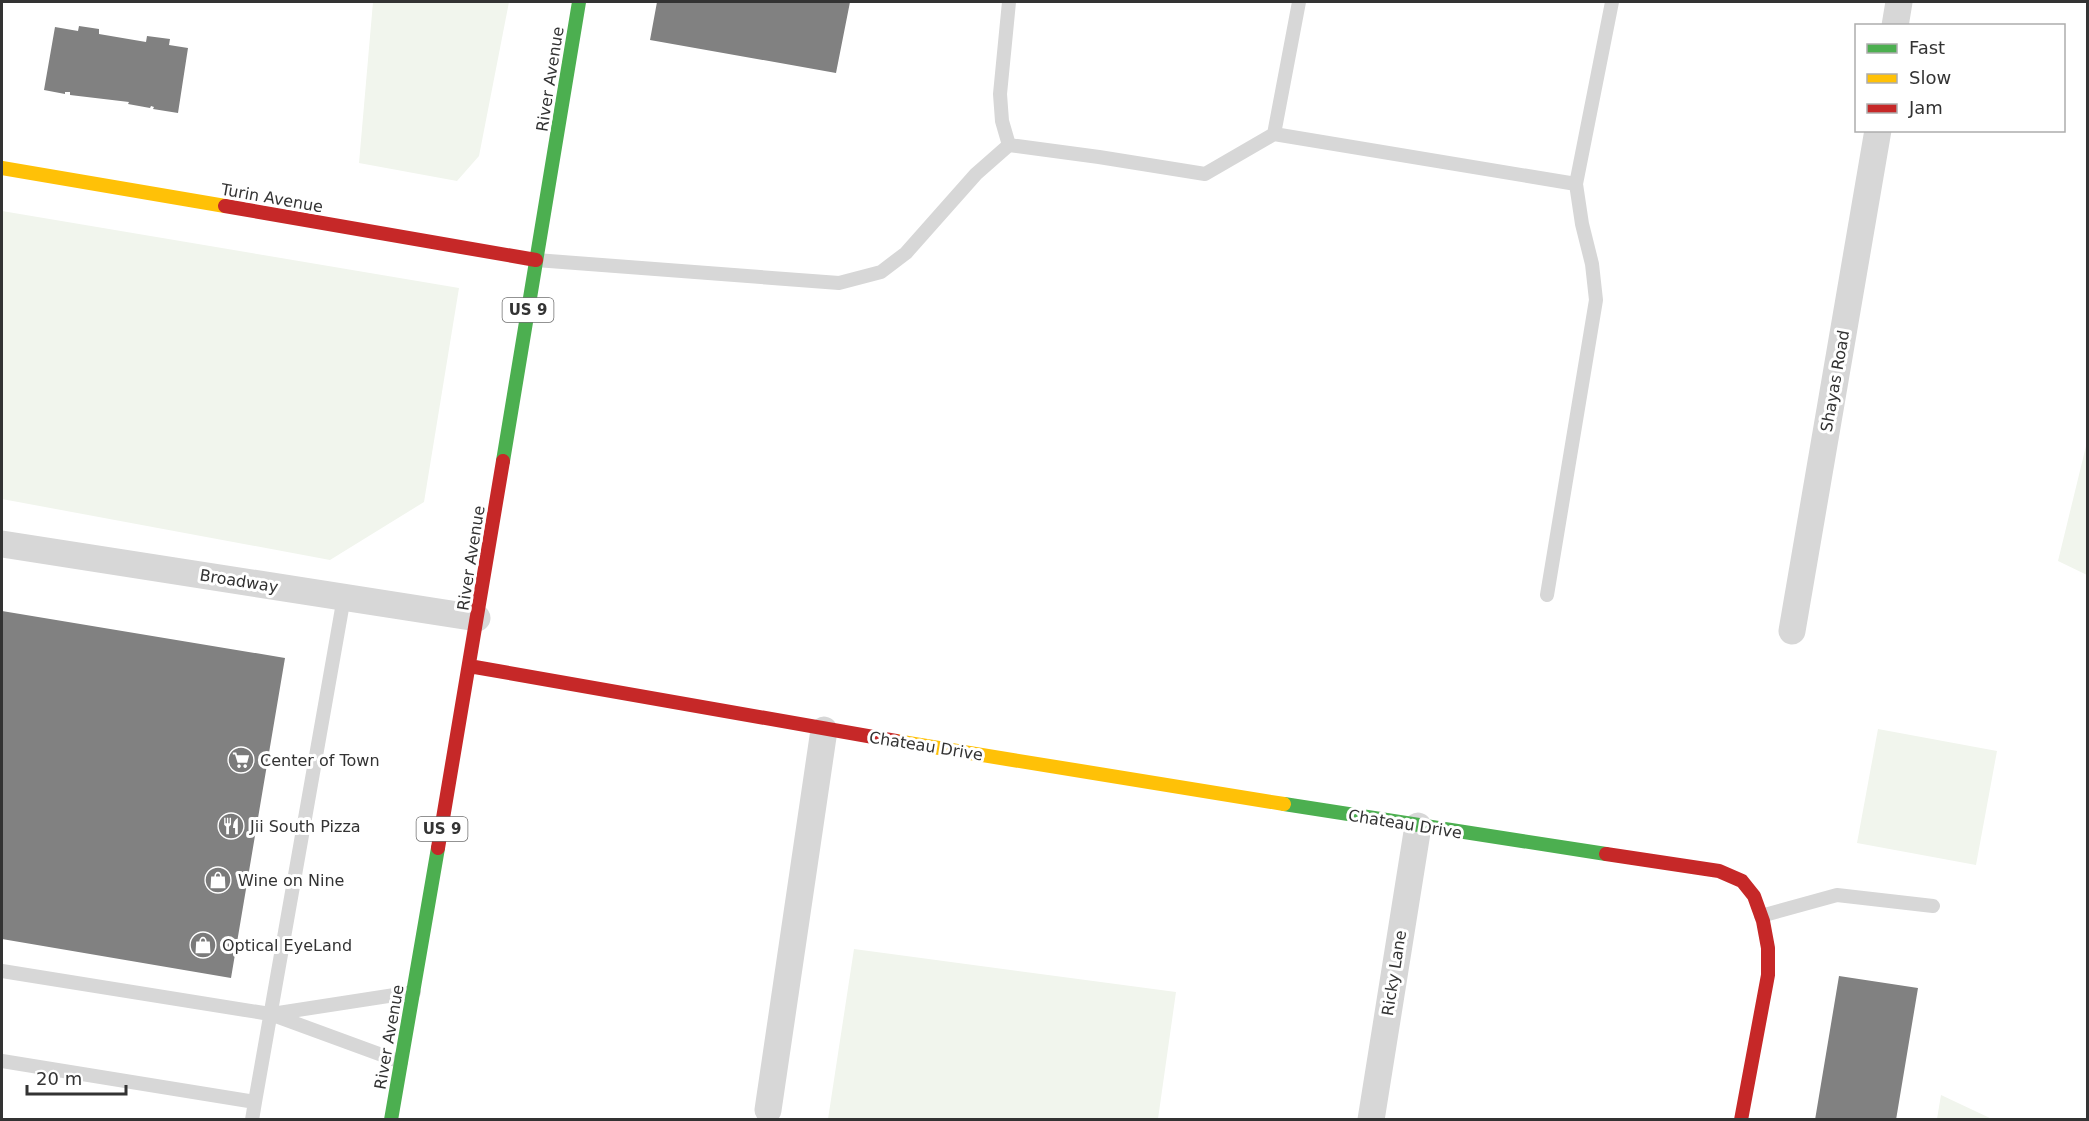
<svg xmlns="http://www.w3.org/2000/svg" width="2089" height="1121" font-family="'DejaVu Sans',sans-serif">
	<rect width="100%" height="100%" fill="#fff"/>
	<path fill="#f1f5ed" d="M373,2h136l-30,154 -22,25 -98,-18z
		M2,211l457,77 -35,214 -94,58 -328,-61z
		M2087,442v133l-29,-14z
		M1878,729l119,22 -21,114 -119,-22z
		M854,949l322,43 -18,127h-330z
		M1941,1095l51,24h-55z"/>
	<path fill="#818181" d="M657,2h193l-14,71 -186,-33z
		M79,26l20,3v5l47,8 1,-6 23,3 -1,6 19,3 -10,65 -25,-4 1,-2 -3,-1 -1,2 -22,-4 1,-2 -59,-7v-3h-5v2l-21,-4 11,-63 23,4z
		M2,611l283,47 -54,320 -229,-39z
		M1839,976l79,12 -22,132h-81z"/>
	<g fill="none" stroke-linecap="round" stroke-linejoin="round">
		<path stroke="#d7d7d7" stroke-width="14" d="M1009,2l-9,92 2,27 7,24
			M1274,134l25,-132
			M536,260l303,23 42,-11 25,-19 70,-79 33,-29 90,12 106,17 69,-40 302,50
			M1547,595l49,-295 -4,-36 -10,-40 -6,-40 36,-182
			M1761,916l76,-21 96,11
			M2,971l268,43 131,48
			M272,1014l142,-22
			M2,1061l253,41 89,-505
			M252,1120l3,-18"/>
		<path stroke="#d7d7d7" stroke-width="27" d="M1895,26l4,-24
			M2,544l475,74
			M1792,631l86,-501
			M768,1110l56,-380
			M1371,1120l47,-294"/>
		<path stroke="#4caf50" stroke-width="14" d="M503,461l76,-459
			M1284,804l322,50
			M391,1120l47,-272"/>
		<path stroke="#ffc107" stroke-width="14" d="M2,168l223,38
			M896,741l388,63"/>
		<path stroke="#c62828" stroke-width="14" d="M225,206l311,54
			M469,666l427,75
			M438,848l65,-387
			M1606,854l113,17 23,10 12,15 9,25 5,27v27l-27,145"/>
	</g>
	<defs>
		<symbol id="supermarket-disc" viewBox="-11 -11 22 22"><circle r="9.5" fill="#7a7a7a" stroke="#fff"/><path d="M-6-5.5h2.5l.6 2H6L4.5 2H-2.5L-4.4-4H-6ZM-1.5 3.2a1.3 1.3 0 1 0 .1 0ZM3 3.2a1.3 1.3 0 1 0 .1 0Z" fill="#fff"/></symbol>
		<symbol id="restaurant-disc" viewBox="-11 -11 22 22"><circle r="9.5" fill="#7a7a7a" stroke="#fff"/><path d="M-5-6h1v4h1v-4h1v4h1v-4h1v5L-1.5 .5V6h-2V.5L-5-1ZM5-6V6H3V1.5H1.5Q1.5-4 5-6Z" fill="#fff"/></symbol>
		<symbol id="shop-disc" viewBox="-11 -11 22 22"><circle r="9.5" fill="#7a7a7a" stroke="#fff"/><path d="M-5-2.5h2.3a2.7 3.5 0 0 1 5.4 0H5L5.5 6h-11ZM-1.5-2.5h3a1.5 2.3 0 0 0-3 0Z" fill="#fff"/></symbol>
	</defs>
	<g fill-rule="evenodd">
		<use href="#supermarket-disc" x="226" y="745" width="30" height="30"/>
		<use href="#restaurant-disc" x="216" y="811" width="30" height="30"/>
		<use href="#shop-disc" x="203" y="865" width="30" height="30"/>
		<use href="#shop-disc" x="188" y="930" width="30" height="30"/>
	</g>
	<g text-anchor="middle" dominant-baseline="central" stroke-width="6" stroke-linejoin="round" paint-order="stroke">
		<g fill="#fff" stroke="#707070" stroke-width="1.5">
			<rect x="502.5" y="298" width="51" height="24" rx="4.5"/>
			<rect x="416.5" y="817" width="51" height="24" rx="4.5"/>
		</g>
		<g font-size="15" font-weight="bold" fill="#333">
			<text x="528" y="310">US 9</text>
			<text x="442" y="829">US 9</text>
		</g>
		<g font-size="16" fill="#333" stroke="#fff">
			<text transform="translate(550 79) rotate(-81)">River Avenue</text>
			<text transform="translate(272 198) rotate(10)">Turin Avenue</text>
			<text transform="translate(1835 381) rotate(-80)">Shayas Road</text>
			<text transform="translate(471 558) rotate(-81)">River Avenue</text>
			<text transform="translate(239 581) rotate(9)">Broadway</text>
			<text transform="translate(926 746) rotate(9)">Chateau Drive</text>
			<text transform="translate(1405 824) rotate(9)">Chateau Drive</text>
			<text transform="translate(1394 973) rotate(-81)">Ricky Lane</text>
			<text transform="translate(389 1037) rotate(-80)">River Avenue</text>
		</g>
		<g font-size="16" fill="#333" stroke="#fff" text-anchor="start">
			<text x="260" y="760">Center of Town</text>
			<text x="250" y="826">Jii South Pizza</text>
			<text x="238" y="880">Wine on Nine</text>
			<text x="222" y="945">Optical EyeLand</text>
		</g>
	</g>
	<rect width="2089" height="1121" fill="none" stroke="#333333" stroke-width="6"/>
	<rect x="1855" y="24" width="210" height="108" fill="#ffffff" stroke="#adadad" stroke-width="1.5"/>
	<rect x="1867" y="44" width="30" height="9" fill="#4caf50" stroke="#adadad" stroke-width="1.5"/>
	<text x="1909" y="54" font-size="18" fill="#333333">Fast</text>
	<rect x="1867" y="74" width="30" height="9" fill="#ffc107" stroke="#adadad" stroke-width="1.5"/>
	<text x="1909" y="84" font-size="18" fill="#333333">Slow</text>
	<rect x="1867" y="104" width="30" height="9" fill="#c62828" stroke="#adadad" stroke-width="1.5"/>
	<text x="1909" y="114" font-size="18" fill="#333333">Jam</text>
	<path d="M27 1085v9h99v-9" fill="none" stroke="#333333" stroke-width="3"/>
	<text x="36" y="1085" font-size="18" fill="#333333" stroke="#ffffff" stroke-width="4.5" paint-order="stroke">20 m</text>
</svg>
